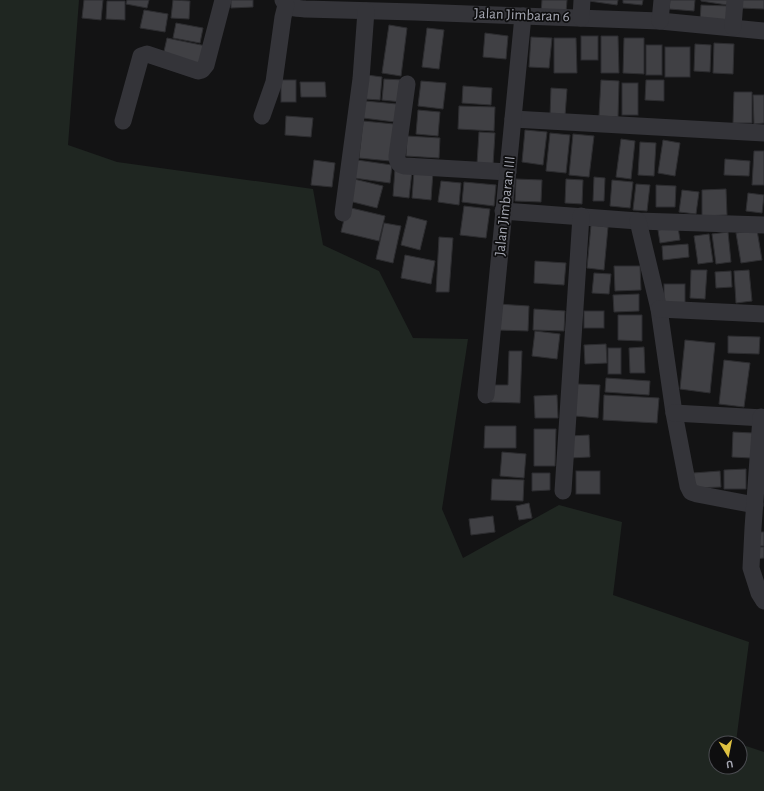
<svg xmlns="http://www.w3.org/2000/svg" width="764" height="791" viewBox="0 0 764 791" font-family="'Alegreya Sans',sans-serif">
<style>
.green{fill:#1f2621}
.building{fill:#404044;stroke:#2d2d30}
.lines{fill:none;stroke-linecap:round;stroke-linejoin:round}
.street{stroke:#343439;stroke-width:17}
.labels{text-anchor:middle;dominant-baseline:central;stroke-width:3.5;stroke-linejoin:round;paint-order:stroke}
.street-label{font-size:15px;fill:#a6a8b3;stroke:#0e0e0f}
</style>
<rect width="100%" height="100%" fill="#131314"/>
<polygon class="green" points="0,0 79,0 68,145 117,162 313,189 323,245 379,271 413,338 468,339 442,509 463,558 559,505 622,522 613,595 749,642 736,742 737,743 716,743 716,767 740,767 740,744 764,752 764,791 0,791"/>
<g class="building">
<polygon points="84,0 103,0 101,20 82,18"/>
<polygon points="127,0 149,0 147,8 126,4"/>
<polygon points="173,0 190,1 189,19 171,18"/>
<polygon points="231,0 253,0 253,7 231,8"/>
<polygon points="542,0 567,0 566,13 541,12"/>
<polygon points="589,0 618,0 617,5 589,1"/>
<polygon points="623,0 643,0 642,5 623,3"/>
<polygon points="670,0 695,0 694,11 669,9"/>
<polygon points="701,0 728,0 727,5 701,1"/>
<polygon points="739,0 764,0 764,9 739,8"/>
<polygon points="107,1 125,1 125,20 106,19"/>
<polygon points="701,5 728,6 727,24 700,22"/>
<polygon points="144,10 168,14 165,32 140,28"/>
<polygon points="176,23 203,28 200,43 173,38"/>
<polygon points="389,25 407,28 401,76 382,73"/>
<polygon points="427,28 444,30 439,69 422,67"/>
<polygon points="485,33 508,36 506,59 483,57"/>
<rect x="581" y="36" width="17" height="24"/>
<polygon points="601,36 618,36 619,73 601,73"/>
<polygon points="531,37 552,38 549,68 529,67"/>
<polygon points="167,38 206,46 202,64 163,56"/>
<polygon points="554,38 576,38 577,73 554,73"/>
<polygon points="624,38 644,38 644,74 623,73"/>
<polygon points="714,43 734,44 733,74 713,73"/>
<polygon points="695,44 711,45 710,72 694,71"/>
<rect x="646" y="45" width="16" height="30"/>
<rect x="665" y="47" width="25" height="30"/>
<polygon points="367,75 382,77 380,100 365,99"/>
<polygon points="384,79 404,80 402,102 382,100"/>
<rect x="281" y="80" width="15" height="22"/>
<polygon points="601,80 619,81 618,117 599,116"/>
<polygon points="646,80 664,80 664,101 645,100"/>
<polygon points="421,81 446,83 443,109 418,106"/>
<polygon points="300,82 325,82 326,97 301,97"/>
<rect x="622" y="83" width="16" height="32"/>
<polygon points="463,86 492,88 491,105 462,103"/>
<polygon points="551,88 567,89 565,116 550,116"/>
<polygon points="734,92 752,92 752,123 733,123"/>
<polygon points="753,95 764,95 764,123 754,124"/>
<polygon points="365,101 397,104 395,122 363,118"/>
<polygon points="459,106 495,107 494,131 458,129"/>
<polygon points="418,110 440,112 438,136 416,134"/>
<polygon points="286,116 313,118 311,137 285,135"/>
<polygon points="363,121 394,124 390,161 359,158"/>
<polygon points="525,130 547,132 543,165 522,162"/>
<polygon points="479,132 495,133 493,165 477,164"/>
<polygon points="550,133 570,135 566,173 546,171"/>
<polygon points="573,134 594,136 589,177 569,175"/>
<polygon points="407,136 440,138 439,158 406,156"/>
<polygon points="621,139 635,141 631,179 616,177"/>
<polygon points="663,140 680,143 675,176 658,173"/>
<polygon points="640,142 656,143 654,176 638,175"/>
<polygon points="754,151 764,151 764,185 752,185"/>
<polygon points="725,159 750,161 749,176 724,175"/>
<polygon points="314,160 335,163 332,187 311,185"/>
<polygon points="357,160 392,165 390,183 354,178"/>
<polygon points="395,169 412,171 409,198 393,196"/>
<polygon points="414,171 433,172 431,200 412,198"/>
<polygon points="594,177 605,178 604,201 593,201"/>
<polygon points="354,179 383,186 377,208 349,201"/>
<polygon points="516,179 542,180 541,202 515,201"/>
<polygon points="566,179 583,180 582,204 565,203"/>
<polygon points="612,180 633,182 630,208 610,206"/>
<polygon points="441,181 461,183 459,205 438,202"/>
<polygon points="464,182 496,185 494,206 462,202"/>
<polygon points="636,184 650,185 647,211 633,210"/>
<polygon points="656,185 676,186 675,207 656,207"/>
<polygon points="726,189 727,215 702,216 702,190"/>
<polygon points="682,190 699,192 696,214 679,212"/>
<polygon points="748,193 764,195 762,213 746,211"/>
<polygon points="464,206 490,209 486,238 460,235"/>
<polygon points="347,207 385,216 379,241 341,232"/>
<polygon points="408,216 427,221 420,250 401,245"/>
<polygon points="384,223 401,226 393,263 376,259"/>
<polygon points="591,225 608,227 604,270 587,268"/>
<polygon points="678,227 680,240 660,243 658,230"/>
<polygon points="757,230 762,260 741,263 736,233"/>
<polygon points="728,232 731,262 716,264 712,234"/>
<polygon points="709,234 713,262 698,264 694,236"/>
<polygon points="439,237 453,238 449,292 436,292"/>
<polygon points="688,244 689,257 663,260 662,246"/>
<polygon points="405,255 435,261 431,284 401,278"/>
<polygon points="535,261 566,263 564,285 534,283"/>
<polygon points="614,266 640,266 641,290 615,291"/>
<polygon points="691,270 707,270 705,299 690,298"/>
<polygon points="749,270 752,301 736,303 734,271"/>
<polygon points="731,271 732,287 716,288 715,272"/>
<polygon points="594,273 611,274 609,294 592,293"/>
<rect x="664" y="284" width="21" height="19"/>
<polygon points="639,294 639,311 614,312 613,295"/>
<polygon points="498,304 529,306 528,331 497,330"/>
<polygon points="534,309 565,311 564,331 533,330"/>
<rect x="584" y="311" width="20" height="17"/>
<polygon points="618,315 642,315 642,341 618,340"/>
<polygon points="535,331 560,334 557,359 532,356"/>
<polygon points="728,336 760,337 759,354 728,353"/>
<polygon points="685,340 715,343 710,393 680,389"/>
<polygon points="606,344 607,363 585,364 584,345"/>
<polygon points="644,347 645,373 630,373 629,348"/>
<rect x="608" y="348" width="13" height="26"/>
<polygon points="509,351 522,351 520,403 489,402 490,385 508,385"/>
<polygon points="724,360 750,363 744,407 719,404"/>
<polygon points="606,378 650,381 649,395 605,392"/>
<polygon points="577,384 600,385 598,418 575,416"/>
<polygon points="557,395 558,418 535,418 534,396"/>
<polygon points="604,395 659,398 657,423 603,420"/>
<polygon points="485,426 516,426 516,448 484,448"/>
<polygon points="534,429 556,429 555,466 534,466"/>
<polygon points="733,432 753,433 751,458 732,457"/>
<polygon points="589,435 590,457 569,458 569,436"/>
<polygon points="502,452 526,454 524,478 500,476"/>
<polygon points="746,469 746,489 724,489 724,470"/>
<rect x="576" y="471" width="24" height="23"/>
<polygon points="720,471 721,487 694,488 693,473"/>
<polygon points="532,473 550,473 550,490 532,491"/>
<polygon points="492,479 524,480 523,501 491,500"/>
<polygon points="529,503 532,518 519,520 516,506"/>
<polygon points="493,516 495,532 471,535 469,519"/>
<rect x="757" y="532" width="7" height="14"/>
<polygon points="755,547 764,547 764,558 755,559"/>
</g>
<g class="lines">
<g class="street">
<path d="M283 0C287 9 296 8 305 9L415 12 660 21 764 31"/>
<polyline points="581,18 582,0"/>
<polyline points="660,21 662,0"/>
<polyline points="733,27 735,0"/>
<path d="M407 84 397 156C397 163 399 165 405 166L508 172"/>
<polyline points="262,116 274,82 283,17 286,5"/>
<polyline points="513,119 764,133"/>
<polyline points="123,121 141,56 147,54 198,71 202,70 206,65 223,0"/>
<polyline points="503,211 638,221 764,225"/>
<polyline points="343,213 361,79 366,11"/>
<polyline points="638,221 659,309 674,413 688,486 691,492 697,494 755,505"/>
<polyline points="659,309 764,314"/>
<polyline points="486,395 523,16"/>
<polyline points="674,413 764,418"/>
<polyline points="761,417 753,528 751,568 759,593 764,601"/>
<polyline points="563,491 581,216"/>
</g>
</g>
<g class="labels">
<g class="street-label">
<text transform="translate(522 15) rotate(2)">Jalan Jimbaran 6</text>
<text transform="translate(505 206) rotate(-84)">Jalan Jimbaran III</text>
</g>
</g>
<g transform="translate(728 755) rotate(170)"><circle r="19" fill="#0e0e0f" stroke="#4b4c51"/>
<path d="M0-3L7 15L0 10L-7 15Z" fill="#dec141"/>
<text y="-6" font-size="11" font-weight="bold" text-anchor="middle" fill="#a6a8b3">U</text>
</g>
</svg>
